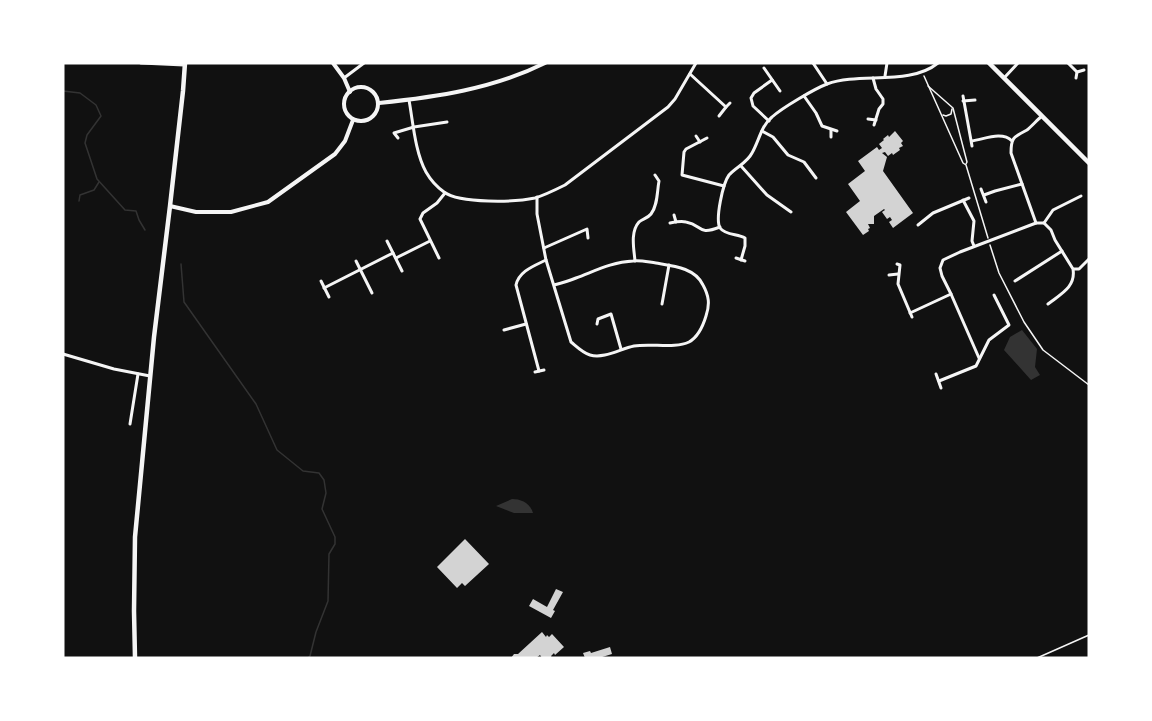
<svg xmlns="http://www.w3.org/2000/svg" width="1152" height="721" viewBox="0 0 1152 721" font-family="Commissioner,sans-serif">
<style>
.water{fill:#333}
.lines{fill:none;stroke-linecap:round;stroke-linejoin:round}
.stream{stroke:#333;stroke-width:1.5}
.building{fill:#d3d3d3}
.path{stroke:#f5f5f5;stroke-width:1.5}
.minor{stroke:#f5f5f5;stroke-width:3}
.tertiary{stroke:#f5f5f5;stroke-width:4}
.primary{stroke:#f5f5f5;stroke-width:4.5}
</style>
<rect width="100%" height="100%" fill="#111"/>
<g class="water">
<polygon points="1022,330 1037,349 1035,367 1040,375 1031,380 1004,350 1010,337"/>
<path d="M512 499C521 499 530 503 533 513H514L496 506Z"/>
</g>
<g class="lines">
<g class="stream">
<polyline points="63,91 80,93 96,105 101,116 87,135 85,143 97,179 125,210 136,211 139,220 145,230"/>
<polyline points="79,201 80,195 94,190 99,182"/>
<polyline points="181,264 184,302 256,404 277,450 303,471 319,473 324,480 326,493 322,509 335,537 335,544 329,554 328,601 316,632 310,656 308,658"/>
</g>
</g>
<g class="building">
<polygon points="895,131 903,141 901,143 903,146 899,148 900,150 893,155 892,153 888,156 885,152 882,153 887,157 883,171 913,213 893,228 889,222 892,220 890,217 887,219 882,212 885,210 884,209 874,216 874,224 868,224 870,228 868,229 869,231 863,235 846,212 860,201 848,184 865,171 858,161 877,147 879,150 882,148 879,144 884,140 883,139 888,135 889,137"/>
<polygon points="465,539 489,564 465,586 462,583 457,588 437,567"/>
<polygon points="556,589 563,592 553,610 555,611 551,618 529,606 533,599 547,607"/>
<polygon points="542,632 546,637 547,635 549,637 552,634 564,647 555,655 554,653 551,656 552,658 542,658 540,655 536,658 511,658 514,654 518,654"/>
<polygon points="610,647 612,654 599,658 585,658 583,653 590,651 591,653"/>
</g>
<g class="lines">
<g class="path">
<polyline points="924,76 963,163 966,165 988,238"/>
<polyline points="928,86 953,108 967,162 966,164"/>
<polyline points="943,115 946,116 951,114 952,109"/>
<polyline points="990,245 999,273 1024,322 1043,350 1089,385"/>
<polyline points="1037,658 1089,635"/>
</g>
<g class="minor">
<polyline points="141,63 184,65"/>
<polyline points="813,63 827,84"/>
<polyline points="1068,63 1077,72 1076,78"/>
<polyline points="764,68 780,91"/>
<polyline points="1077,72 1084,70"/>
<polyline points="690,74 726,107 719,116"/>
<polyline points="885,76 887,63"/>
<polyline points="344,78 364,63"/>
<polyline points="873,78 876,89 883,99 883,104 879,109 874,125"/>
<polyline points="1004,78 1018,63"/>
<polyline points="804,96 816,113 822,126 837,131"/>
<polyline points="963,96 972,146"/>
<path d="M409 100C413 122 415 152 426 172 430 179 437 187 444 192 460 204 516 202 535 198 545 195 555 190 565 185L668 107 675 99 696 63"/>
<polyline points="963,101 975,100"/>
<polyline points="726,107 730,103"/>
<path d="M1042 116C1037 120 1032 126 1027 130 1014 137 1011 137 1011 153L1036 223H1044L1051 230 1055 240 1073 269C1076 287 1061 294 1048 304"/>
<polyline points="868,119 876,120"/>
<polyline points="769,121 753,106 751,98 754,93 772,80"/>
<polyline points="762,131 773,137 788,155 804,162 816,178"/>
<polyline points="696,136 700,142"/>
<polyline points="831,137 831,130"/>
<polyline points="398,138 394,133 414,127 447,122"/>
<polyline points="707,138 686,149 684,152 682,175 724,186"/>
<path d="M972 141C985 139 1002 131 1012 141"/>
<polyline points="741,166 767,195 791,212"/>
<polyline points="981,189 986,202"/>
<polyline points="984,195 995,191 1022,184"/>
<path d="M537 197V214L546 260 571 342C577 347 583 353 590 355 604 359 620 349 634 346 651 343 675 349 689 342 698 337 703 326 706 316 710 304 709 296 703 285 695 268 674 266 656 263 648 262 640 260 633 261 612 262 595 271 576 278 569 281 562 283 554 285"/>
<polyline points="963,200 974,221 972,241 974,246"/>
<polyline points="674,215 676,222"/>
<path d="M670 223C675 222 681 221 686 222 703 225 697 236 720 227"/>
<polyline points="1044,223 1053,210 1081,196"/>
<polyline points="918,225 933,213 969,198"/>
<polyline points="387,241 402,271"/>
<polyline points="544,248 587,229 588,238"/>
<polyline points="396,258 430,241"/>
<polyline points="439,258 420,219 423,213 437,203 445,193"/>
<polyline points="736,258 745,261"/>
<path d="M741 260 745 246V238C738 234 725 235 720 228 715 219 723 183 729 175 736 167 747 163 752 153 759 141 761 126 772 117 782 108 814 89 827 84 860 72 910 86 938 63"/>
<polyline points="356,261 372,293"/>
<path d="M635 261C634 249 630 232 639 222 642 219 648 218 651 214 658 205 657 191 659 181L655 175"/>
<polyline points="897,264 900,265 898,284 912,317"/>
<polyline points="1074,269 1079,269 1089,259"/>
<polyline points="889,275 898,274"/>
<polyline points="321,281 329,297"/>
<polyline points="1015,281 1062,251"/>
<polyline points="324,288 393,253"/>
<polyline points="662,304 669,265"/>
<polyline points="910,313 951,294"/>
<polyline points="597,324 598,319 611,314 621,349"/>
<polyline points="504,330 526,324"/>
<polyline points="63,354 114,369 150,376"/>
<polyline points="979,358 951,294 942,276 940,268 943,260 960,252 1036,223"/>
<path d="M539 371 516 285C519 271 534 266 546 260"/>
<polyline points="535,372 544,370"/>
<polyline points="936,374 941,388"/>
<polyline points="939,381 976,366 989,340 1009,325 994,295"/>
<polyline points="130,424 138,374"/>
</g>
<g class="tertiary">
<polyline points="333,63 344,78 350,92"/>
<circle cx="361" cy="104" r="17"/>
<path d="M379 103C436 97 493 89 545 63"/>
<polyline points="170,206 196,212 231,212 268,202 335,154 345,141 353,120"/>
</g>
<g class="primary">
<polyline points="989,63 1089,163"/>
<polyline points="135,658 134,611 135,537 154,337 170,206 183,91 185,63"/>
</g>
</g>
<rect width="1152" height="721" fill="none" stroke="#ffffff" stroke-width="129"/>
</svg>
